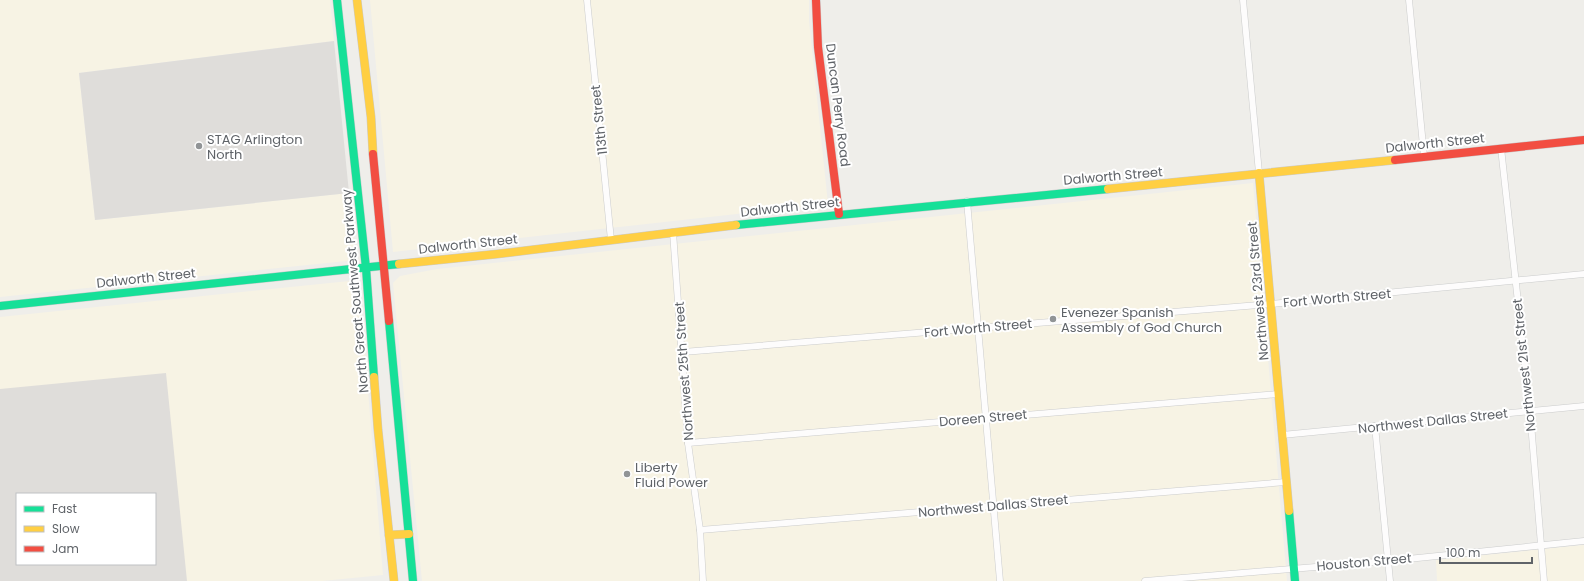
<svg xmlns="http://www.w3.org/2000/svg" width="1584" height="581" viewBox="0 0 1584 581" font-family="Poppins,sans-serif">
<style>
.commercial{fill:#f7f3e4;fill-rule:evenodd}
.industrial{fill:#dfddda;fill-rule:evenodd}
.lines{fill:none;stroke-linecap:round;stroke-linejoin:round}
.street-casing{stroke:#cbcccc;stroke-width:7}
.fast-casing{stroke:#cacacb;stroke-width:9}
.slow-casing{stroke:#cacacb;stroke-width:9}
.jam-casing{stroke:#cacacb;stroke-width:9}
.street{stroke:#fdfcfc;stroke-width:6}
.fast{stroke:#16e098;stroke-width:8}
.slow{stroke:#ffcf43;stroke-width:8}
.jam{stroke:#f24e42;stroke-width:8}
.poi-dot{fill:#919496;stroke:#fff;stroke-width:1.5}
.labels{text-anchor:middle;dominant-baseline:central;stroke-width:4;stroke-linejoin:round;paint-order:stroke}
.street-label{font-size:13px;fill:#5f6368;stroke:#fff}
.poi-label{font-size:13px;fill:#5f6368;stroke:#fff;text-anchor:start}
</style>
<rect width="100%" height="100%" fill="#efeeea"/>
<g class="commercial">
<polygon points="0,0 330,0 334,41 79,73 95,220 349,193 356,260 0,297"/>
<polygon points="370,0 809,0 809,21 828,204 393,252"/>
<polygon points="1253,183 1287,581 422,581 393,283 400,276 437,269"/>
<path d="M359 280 383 575 322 581H0V317ZM17 494H155V564H17Z"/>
<polygon points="1584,545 1584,581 1437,581 1436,560"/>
</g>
<g class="industrial">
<polygon points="334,41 349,193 95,220 79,73"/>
<path d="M166 373 187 581H0V389ZM17 494H155V564H17Z"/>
</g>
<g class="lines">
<defs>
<g id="street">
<polyline points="587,0 611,240"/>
<polyline points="1243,0 1259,173"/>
<polyline points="1409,0 1424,156"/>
<polyline points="1501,148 1530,411 1544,581"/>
<polyline points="967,201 1000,581"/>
<polyline points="673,232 688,443 700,530 703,581"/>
<polyline points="683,352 1271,304 1584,274"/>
<polyline points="1375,426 1390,581"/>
<polyline points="1282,435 1584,406"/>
<polyline points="688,443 1278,394"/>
<polyline points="700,530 1286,482"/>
<polyline points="1145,581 1388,561 1584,541"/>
</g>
<g id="fast">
<polyline points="337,0 366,268 374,377"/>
<polyline points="736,225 1108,189"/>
<polyline points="0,306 399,264"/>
<polyline points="389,321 413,581"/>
<polyline points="1289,511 1295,581"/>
</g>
<g id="slow">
<polyline points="357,0 371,117 373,154"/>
<polyline points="1259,173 1289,511"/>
<polyline points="1108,189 1395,160"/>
<polyline points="399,264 497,254 736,225"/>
<polyline points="374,377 378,430 394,581"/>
<polyline points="389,535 409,534"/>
</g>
<g id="jam">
<polyline points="816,0 818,47 839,214"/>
<polyline points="373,154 389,321"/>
<polyline points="1395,160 1584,140"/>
</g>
</defs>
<use href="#street" class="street-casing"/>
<use href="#fast" class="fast-casing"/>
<use href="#slow" class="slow-casing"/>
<use href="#jam" class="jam-casing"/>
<use href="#street" class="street"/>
<use href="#fast" class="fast"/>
<use href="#slow" class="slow"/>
<use href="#jam" class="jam"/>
</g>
<g class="poi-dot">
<circle cx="199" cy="146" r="4"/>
<circle cx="1053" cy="319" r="4"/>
<circle cx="627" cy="474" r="4"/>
</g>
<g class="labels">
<g class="street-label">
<text transform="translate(838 105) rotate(83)">Duncan Perry Road</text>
<text transform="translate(599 120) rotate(-96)">113th Street</text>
<text transform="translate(1435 143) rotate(-6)">Dalworth Street</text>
<text transform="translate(1113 176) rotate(-5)">Dalworth Street</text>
<text transform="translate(790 207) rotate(-6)">Dalworth Street</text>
<text transform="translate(468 244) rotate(-6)">Dalworth Street</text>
<text transform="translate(146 278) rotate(-6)">Dalworth Street</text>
<text transform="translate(355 291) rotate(-95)">North Great Southwest Parkway</text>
<text transform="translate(1258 291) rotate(-95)">Northwest 23rd Street</text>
<text transform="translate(1337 298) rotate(-5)">Fort Worth Street</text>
<text transform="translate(978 328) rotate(-5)">Fort Worth Street</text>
<text transform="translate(1524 365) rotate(-96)">Northwest 21st Street</text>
<text transform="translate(684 371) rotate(-94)">Northwest 25th Street</text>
<text transform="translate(983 418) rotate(-5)">Doreen Street</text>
<text transform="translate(1433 421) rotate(-6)">Northwest Dallas Street</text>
<text transform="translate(993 506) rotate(-5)">Northwest Dallas Street</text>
<text transform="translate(1364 562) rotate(-5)">Houston Street</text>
</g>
<g class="poi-label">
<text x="207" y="139">STAG Arlington<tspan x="207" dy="15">North</tspan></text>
<text x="1061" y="312">Evenezer Spanish<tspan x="1061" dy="15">Assembly of God Church</tspan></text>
<text x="635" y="467">Liberty<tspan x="635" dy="15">Fluid Power</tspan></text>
</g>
</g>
<rect x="16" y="493" width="140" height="72" fill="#ffffff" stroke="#bfc1c3"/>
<rect x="24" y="506" width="20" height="6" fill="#16e098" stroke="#bfc1c3"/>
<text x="52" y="513" font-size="12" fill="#5f6368">Fast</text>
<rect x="24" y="526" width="20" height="6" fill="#ffcf43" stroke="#bfc1c3"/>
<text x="52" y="533" font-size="12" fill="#5f6368">Slow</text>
<rect x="24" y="546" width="20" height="6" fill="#f24e42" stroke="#bfc1c3"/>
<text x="52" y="553" font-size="12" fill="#5f6368">Jam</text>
<path d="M1440 557v6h92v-6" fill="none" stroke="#5f6368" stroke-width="2"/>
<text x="1446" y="557" font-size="12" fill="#5f6368" stroke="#ffffff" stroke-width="3" paint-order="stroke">100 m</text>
</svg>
